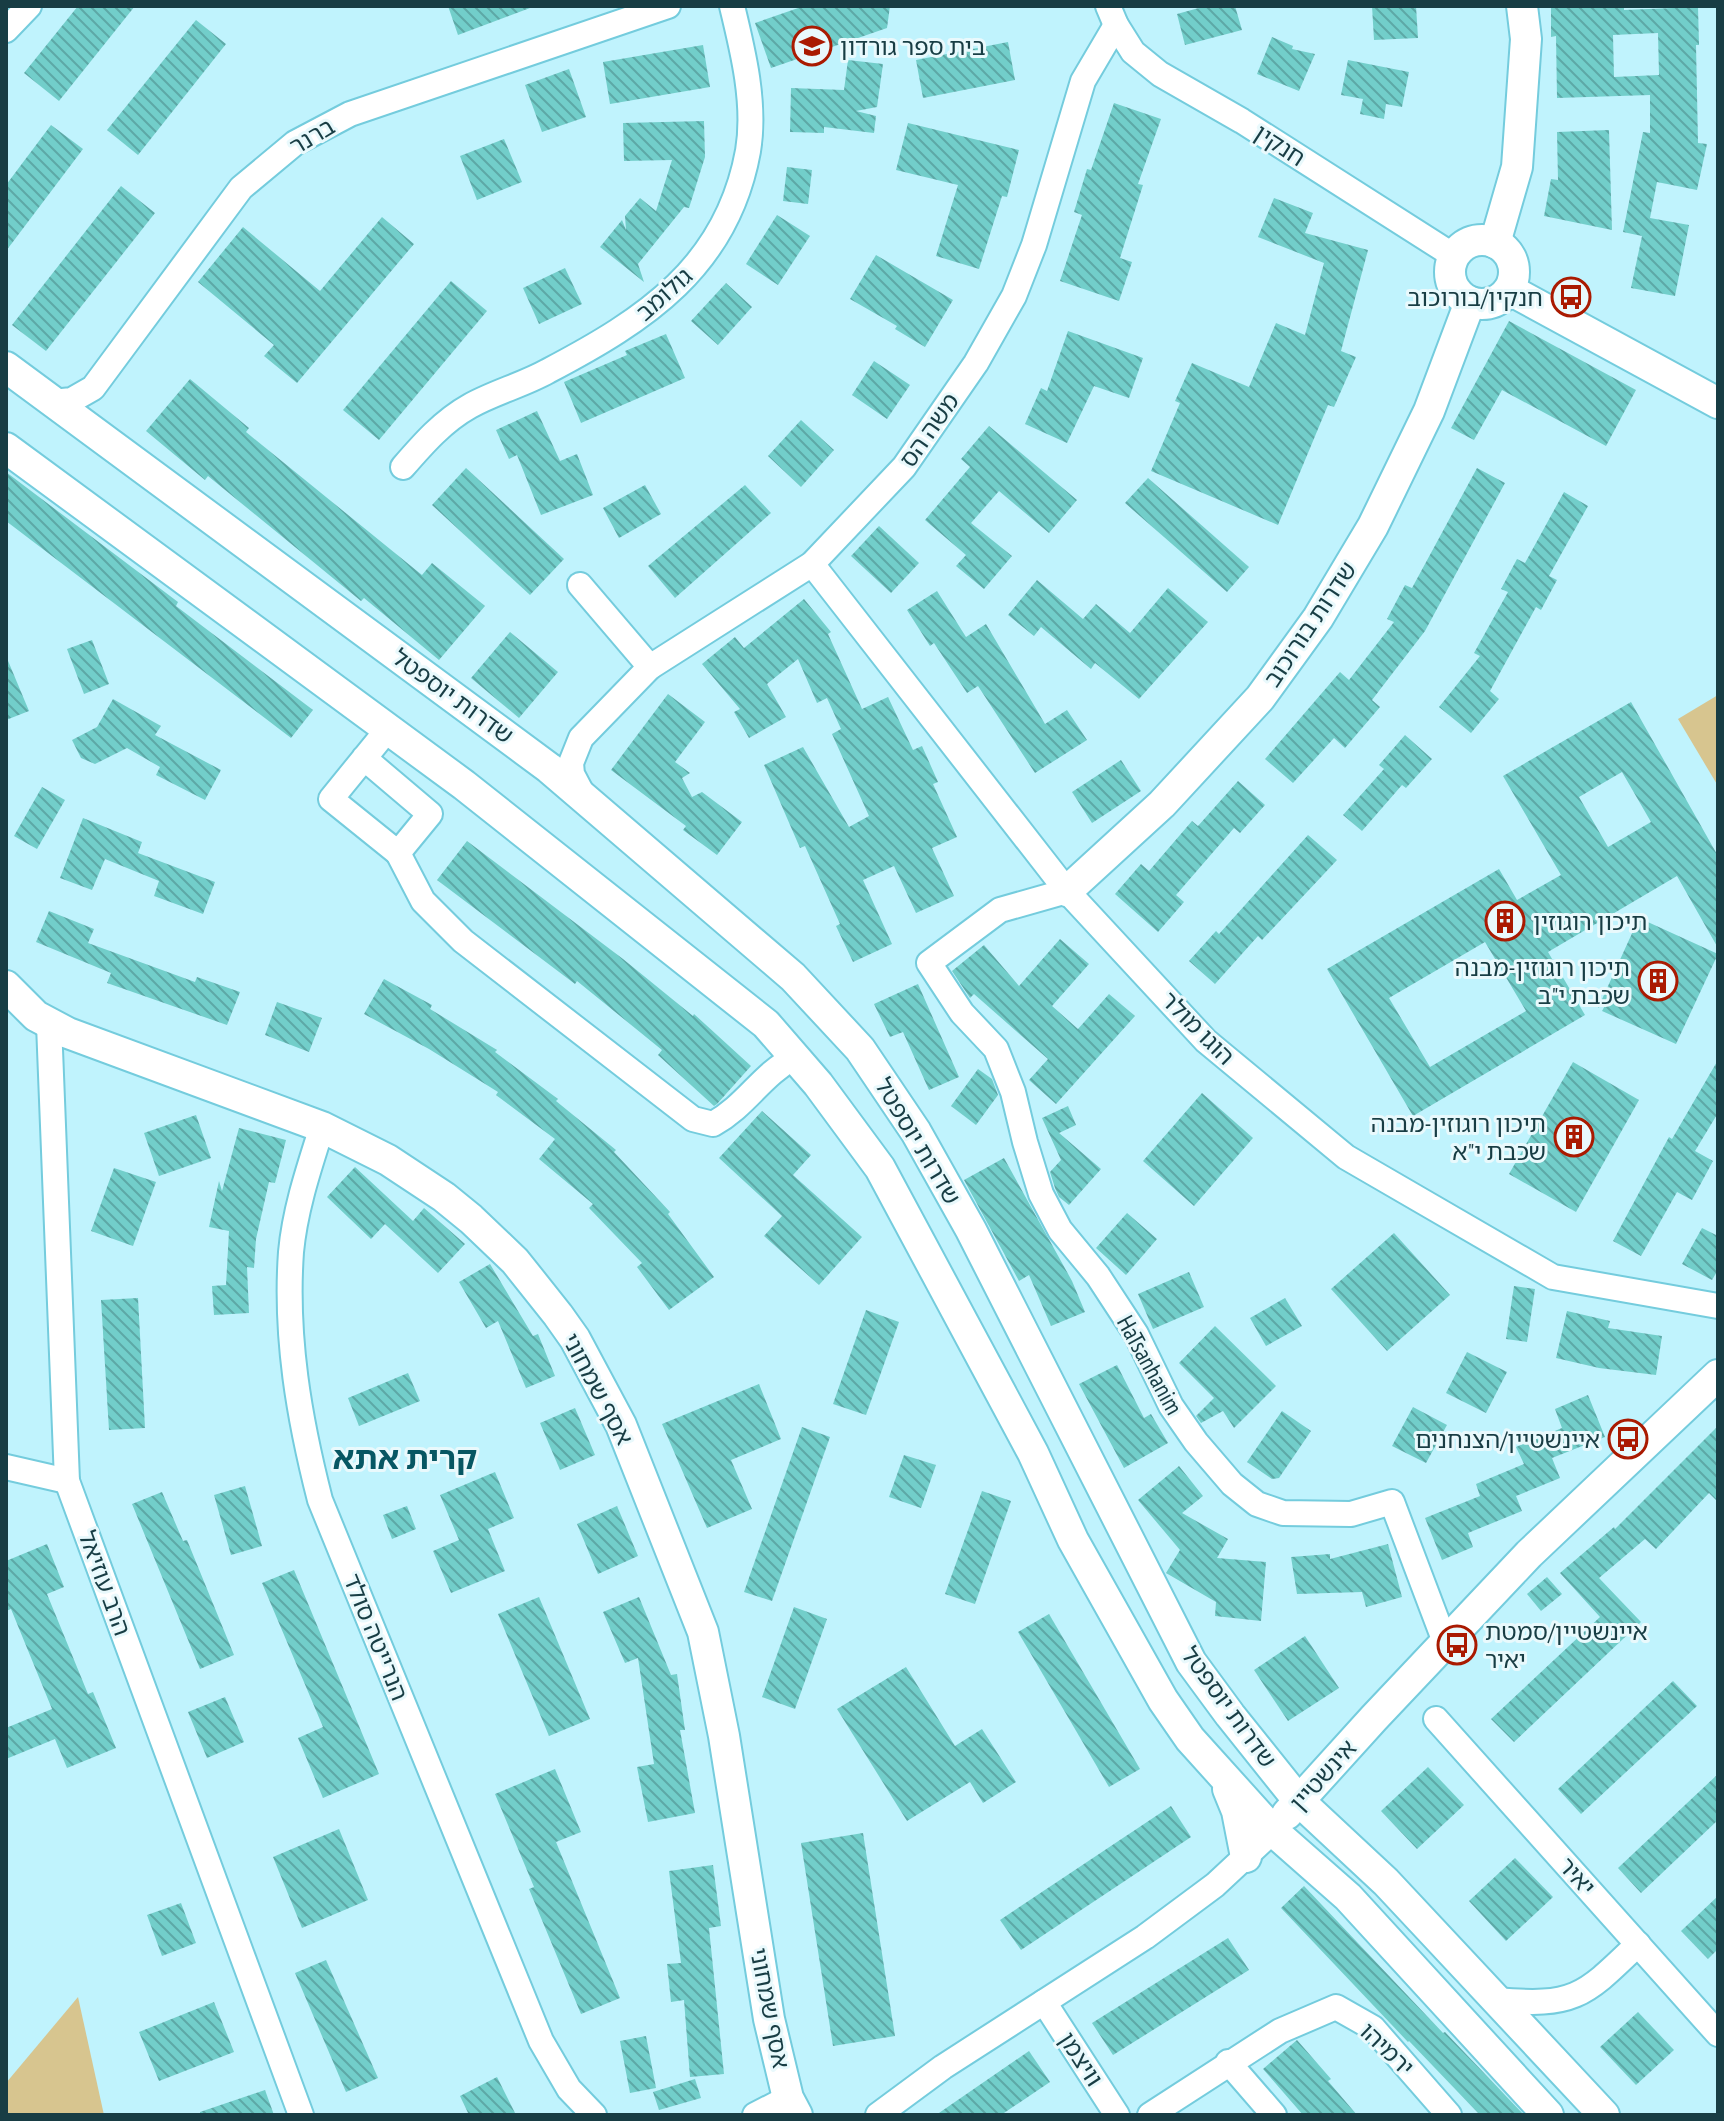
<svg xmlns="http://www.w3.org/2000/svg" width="1724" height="2121" viewBox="0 0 1724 2121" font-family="'PT Sans Narrow','Noto Sans Hebrew',sans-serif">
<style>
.green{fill:#d7c58f}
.building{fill:url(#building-back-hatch);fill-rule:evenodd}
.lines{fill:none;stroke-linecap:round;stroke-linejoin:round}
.minor-casing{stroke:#74ccdd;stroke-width:28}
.tertiary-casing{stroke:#74ccdd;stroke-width:34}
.minor{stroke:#fff;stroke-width:24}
.tertiary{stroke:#fff;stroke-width:30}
.labels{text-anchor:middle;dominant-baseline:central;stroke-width:6;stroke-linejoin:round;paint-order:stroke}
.poi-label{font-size:24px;fill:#183d44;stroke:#e9f9fc;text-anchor:end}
.street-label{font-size:24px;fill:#183d44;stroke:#e9f9fc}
.district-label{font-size:32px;font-weight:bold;fill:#075763;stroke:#e9f9fc}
</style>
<defs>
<pattern id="building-back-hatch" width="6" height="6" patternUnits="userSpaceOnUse" patternTransform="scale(2)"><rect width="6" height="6" fill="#72ceca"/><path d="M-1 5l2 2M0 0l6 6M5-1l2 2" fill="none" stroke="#5da8a6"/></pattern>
</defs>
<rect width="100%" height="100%" fill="#c0f3fd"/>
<g class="green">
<polygon points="1718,695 1718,786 1678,719"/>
<polygon points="78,1997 104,2115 6,2115 6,2083"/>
</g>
<g class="building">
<polygon points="78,6 135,6 59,101 24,73"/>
<polygon points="448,6 529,6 530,8 458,35"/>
<polygon points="804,6 890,6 887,28 771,68 755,23"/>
<polygon points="1206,6 1235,6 1242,30 1185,45 1177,14"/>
<polygon points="1372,6 1416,6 1418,38 1374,40"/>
<path d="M1551 6H1624V10L1698 7 1699 45H1696L1698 143 1707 144 1697 190 1657 182 1650 218 1689 225 1675 296 1631 288 1642 236 1623 232 1643 132 1650 133V95L1557 98 1556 36 1551 37ZM1658 33 1659 75 1614 77 1613 35Z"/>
<polygon points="196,20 226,44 138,155 107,130"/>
<polygon points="1272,37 1293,46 1292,49 1315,54 1299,91 1257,74"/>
<polygon points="1008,42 1015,80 923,98 916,60"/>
<polygon points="703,45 710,87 610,104 603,62"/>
<polygon points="848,60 883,64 877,107 856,111 876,116 874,133 824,127 824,133 790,132 791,88 844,90"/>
<polygon points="1348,60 1409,72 1402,107 1386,104 1384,119 1360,114 1363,99 1341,95"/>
<polygon points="569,69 586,117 542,132 525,85"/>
<polygon points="1114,103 1161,119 1138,184 1143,185 1120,258 1132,262 1119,301 1060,281 1082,215 1074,212 1087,169 1091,170"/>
<polygon points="704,121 705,157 689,208 684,207 638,264 644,282 600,247 622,220 626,230 625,216 640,198 656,211 672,160 624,161 623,123"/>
<polygon points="908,123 1019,150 1007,197 1002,196 979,269 936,256 958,185 896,170"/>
<polygon points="51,125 83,149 6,251 6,185"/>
<polygon points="1609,130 1612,230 1544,216 1551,179 1558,180 1557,132"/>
<polygon points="504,139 522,182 477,200 460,156"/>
<polygon points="787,167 812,170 808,204 783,201"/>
<polygon points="121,186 155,213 46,351 12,325"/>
<polygon points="1274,198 1313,213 1305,233 1368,250 1341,351 1356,357 1334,407 1328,405 1278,525 1151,471 1180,403 1175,401 1192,363 1249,387 1276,323 1305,335 1324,263 1258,237"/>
<polygon points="777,215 810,236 778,285 746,264"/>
<polygon points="382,217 414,244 297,383 264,356 274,345 198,282 243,227 320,291"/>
<polygon points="876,255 953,300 925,347 895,329 897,326 850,299"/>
<polygon points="565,268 582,304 539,324 523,288"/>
<polygon points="451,281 487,311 379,440 343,410"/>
<polygon points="726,283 752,307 718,345 691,321"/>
<polygon points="1509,321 1636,390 1606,446 1502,390 1474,440 1451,428"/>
<polygon points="1068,331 1143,358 1129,398 1094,386 1067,443 1025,424 1041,388 1047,391"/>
<polygon points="666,334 685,378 581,423 564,382 627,355 625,351"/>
<polygon points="874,361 910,385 887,419 852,395"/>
<polygon points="190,379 249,428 246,432 422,575 432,563 485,606 439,660 364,598 361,601 208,476 205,480 146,431"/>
<polygon points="537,411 560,461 577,454 593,495 541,515 517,455 509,459 496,430"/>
<polygon points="801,420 834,450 801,487 768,456"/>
<polygon points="989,426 1077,500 1049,533 999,491 971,523 1012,556 984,589 956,566 966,555 925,520 970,467 961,459"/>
<polygon points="466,468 564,559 530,595 432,505"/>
<polygon points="1477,468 1505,483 1425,631 1372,700 1380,707 1345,748 1334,738 1293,783 1265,759 1340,672 1349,680 1394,622 1387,619 1405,585 1412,588"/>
<polygon points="6,472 178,602 176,606 313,710 291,738 6,521"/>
<polygon points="1148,478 1249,567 1227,592 1125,503"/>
<polygon points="645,485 661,514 619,538 603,508"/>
<polygon points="745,485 771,513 675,598 648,566"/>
<polygon points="1564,492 1588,506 1549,576 1557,580 1541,610 1536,607 1490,691 1499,699 1471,733 1439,707 1480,656 1474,653 1508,592 1501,589 1517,559 1525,563"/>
<polygon points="879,526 919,563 891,593 851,556"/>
<polygon points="1037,580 1083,619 1096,604 1130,633 1168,588 1208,622 1139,699 1095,663 1091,669 1041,627 1034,636 1008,615"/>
<polygon points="937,591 966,637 986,624 1045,724 1067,710 1087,740 1035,773 978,686 967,693 934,643 930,646 907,610"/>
<polygon points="804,599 831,632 828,634 862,709 888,697 913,750 922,746 938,782 933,784 957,837 932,848 954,896 916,913 894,866 863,880 892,944 853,962 836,926 840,924 805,846 800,848 764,765 803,747 849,827 869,816 832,734 841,729 827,698 817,703 798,659 767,684 786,717 749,738 734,712 740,709 702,664 735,637 744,648"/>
<polygon points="510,632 558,672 519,718 471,678"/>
<polygon points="92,640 109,684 84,694 67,649"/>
<polygon points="6,656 29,711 6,720"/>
<polygon points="668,694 705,722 675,762 690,773 682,778 692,797 702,792 742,822 717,855 683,830 686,826 611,770"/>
<polygon points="113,699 161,726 155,735 221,770 205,800 156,775 160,767 127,748 95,764 81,758 72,740 97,727"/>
<path d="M1631 702 1718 856V948L1677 876 1548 952 1585 1015 1413 1116 1327 969 1499 869 1517 900 1561 875 1503 776ZM1622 772 1651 822 1608 847 1579 797ZM1485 942 1526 1011 1430 1067 1389 998Z"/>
<polygon points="1405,735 1432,759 1406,788 1402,785 1362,831 1343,815 1384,769 1379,765"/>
<polygon points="1121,760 1141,791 1092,823 1072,792"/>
<polygon points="1238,781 1265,805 1240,833 1234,828 1176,895 1184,902 1158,932 1115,894 1141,864 1149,871 1192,821 1198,826"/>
<polygon points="42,787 65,800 37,849 14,836"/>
<polygon points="83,818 142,842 138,853 215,882 203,914 154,896 159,881 105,859 92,890 60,878"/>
<polygon points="1308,835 1337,860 1262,940 1258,936 1215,984 1189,961 1216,931 1219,934"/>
<polygon points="467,841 623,959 693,1016 694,1014 751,1066 717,1104 714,1106 658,1055 662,1050 577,981 575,984 437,880"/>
<polygon points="49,911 94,929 88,943 195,982 197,977 240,992 227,1025 107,983 111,973 36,942"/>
<polygon points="1639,918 1718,954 1676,1044 1602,1011 1607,1002 1598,1008"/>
<polygon points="1060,939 1089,964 1052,1006 1078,1029 1109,994 1135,1016 1056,1104 1029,1080 1048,1059 974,994 970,998 952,971 984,945 1019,986"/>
<polygon points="384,979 432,1005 430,1009 497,1050 495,1052 558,1099 556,1101 616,1150 614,1152 670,1212 668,1214 714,1277 669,1310 637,1267 642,1263 589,1208 593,1204 539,1159 555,1139 496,1095 498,1092 429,1049 364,1014"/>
<polygon points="918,984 959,1077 929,1090 903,1032 890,1037 874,1004"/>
<polygon points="277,1002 322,1018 309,1052 265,1035"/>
<polygon points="1718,1060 1718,1113 1695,1151 1713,1161 1692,1200 1677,1192 1641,1256 1613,1241 1669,1137 1672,1139"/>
<polygon points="1573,1062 1639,1100 1576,1212 1509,1174"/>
<polygon points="978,1069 992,1079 998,1095 976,1125 951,1106"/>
<polygon points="1202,1093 1253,1138 1194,1206 1143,1161"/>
<polygon points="1068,1106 1076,1125 1059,1133 1101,1169 1069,1205 1059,1197 1055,1188 1050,1172 1061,1160 1042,1118"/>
<polygon points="762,1111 811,1155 793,1175 862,1237 819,1285 764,1236 782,1216 719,1158"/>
<polygon points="196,1115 211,1158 159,1176 144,1133"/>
<polygon points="239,1128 286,1140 275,1183 269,1182 256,1239 254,1268 247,1267 249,1313 214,1315 212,1286 226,1285 229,1231 209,1227 219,1181 222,1191"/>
<polygon points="1004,1158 1072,1281 1085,1312 1051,1326 1029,1275 1019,1281 964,1180"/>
<polygon points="355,1167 413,1221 424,1208 465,1244 438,1273 385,1224 371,1239 327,1197"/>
<polygon points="114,1168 156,1182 133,1246 91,1231"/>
<polygon points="1127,1213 1157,1239 1126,1275 1096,1248"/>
<polygon points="1702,1228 1718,1236 1718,1270 1712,1280 1682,1264"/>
<polygon points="1394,1233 1450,1295 1387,1351 1331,1289"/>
<polygon points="490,1264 533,1336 538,1334 555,1376 526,1388 498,1321 486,1328 459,1282"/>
<polygon points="1189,1272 1204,1307 1153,1329 1138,1294"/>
<polygon points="1514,1286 1535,1289 1527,1342 1506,1339"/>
<polygon points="138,1298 145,1428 109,1430 101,1300"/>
<polygon points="1285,1298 1302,1326 1266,1346 1250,1318"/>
<polygon points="866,1310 899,1322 866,1415 833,1404"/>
<polygon points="1567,1311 1610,1321 1608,1328 1662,1336 1656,1375 1599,1368 1556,1358"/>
<polygon points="1215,1326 1276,1386 1234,1428 1223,1411 1201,1423 1196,1416 1214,1398 1179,1363"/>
<polygon points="1467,1352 1507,1372 1486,1413 1446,1393"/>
<polygon points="1117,1365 1144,1418 1151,1414 1168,1443 1124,1468 1079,1384"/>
<polygon points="408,1373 420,1401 359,1426 348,1398"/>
<polygon points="759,1384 781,1439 731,1460 752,1509 707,1528 662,1424"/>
<polygon points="1588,1395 1605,1437 1552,1458 1560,1478 1516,1496 1522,1511 1468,1533 1473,1547 1442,1560 1425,1518 1480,1496 1476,1484 1524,1464 1516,1447 1562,1428 1555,1409"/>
<polygon points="1413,1407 1447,1425 1426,1463 1392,1446"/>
<polygon points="575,1408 595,1455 560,1470 540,1423"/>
<polygon points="1282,1411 1311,1431 1279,1478 1272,1479 1247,1462"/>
<polygon points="1718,1426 1718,1502 1709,1493 1656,1549 1645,1539 1599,1578 1641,1622 1514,1742 1491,1719 1600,1617 1560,1573 1614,1527 1615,1529"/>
<polygon points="802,1427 830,1437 772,1601 744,1592"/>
<polygon points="904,1455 936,1465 921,1508 889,1497"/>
<polygon points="1179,1466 1203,1496 1182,1513 1228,1539 1217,1558 1266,1562 1261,1621 1215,1616 1216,1602 1166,1573 1180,1550 1138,1500"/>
<polygon points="495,1472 514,1518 488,1529 505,1571 451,1593 433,1551 459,1540 440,1495"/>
<polygon points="245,1486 262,1546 231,1555 214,1495"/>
<polygon points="982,1491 1011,1501 975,1604 945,1594"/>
<polygon points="162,1492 183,1541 187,1540 234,1655 200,1669 132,1504"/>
<polygon points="407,1506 416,1529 392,1539 383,1515"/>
<polygon points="617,1506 638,1556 598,1574 577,1524"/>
<polygon points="47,1544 64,1587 47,1594 88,1694 93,1692 116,1748 67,1768 55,1739 6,1759 6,1728 52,1709 11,1609 6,1611 6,1561"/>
<polygon points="1388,1544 1402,1597 1366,1607 1362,1592 1297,1594 1291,1557 1330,1554 1330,1559"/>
<polygon points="294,1570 379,1774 323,1798 298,1738 323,1727 262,1583"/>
<polygon points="1547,1577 1562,1594 1541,1611 1527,1594"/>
<polygon points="539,1597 590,1719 549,1736 498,1614"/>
<polygon points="639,1597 671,1675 677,1674 685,1730 680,1730 695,1813 648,1822 637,1767 654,1764 638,1658 625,1663 603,1612"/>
<polygon points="794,1607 827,1619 795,1709 762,1697"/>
<polygon points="1049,1614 1140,1769 1109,1787 1018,1632"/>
<polygon points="1305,1636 1339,1688 1288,1721 1254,1670"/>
<polygon points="906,1667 955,1746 982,1729 1016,1782 983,1803 970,1782 907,1821 837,1709"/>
<polygon points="1673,1681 1697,1706 1581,1814 1558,1789"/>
<polygon points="225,1697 244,1742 207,1758 188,1712"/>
<polygon points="1428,1767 1464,1805 1417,1849 1381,1811"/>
<polygon points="555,1769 581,1832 556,1842 620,1998 581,2014 529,1889 534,1887 495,1794"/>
<polygon points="1718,1774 1718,1820 1641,1893 1618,1868"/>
<polygon points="1171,1806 1191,1837 1021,1950 1000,1920"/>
<polygon points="339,1829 368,1900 302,1928 273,1857"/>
<polygon points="863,1833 895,2036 833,2046 801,1843"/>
<polygon points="1515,1858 1553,1897 1506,1941 1469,1901"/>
<polygon points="713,1865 721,1926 709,1928 724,2074 690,2077 684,2000 671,2002 667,1964 681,1963 669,1871"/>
<polygon points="1304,1886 1443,2033 1445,2032 1524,2115 1480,2115 1409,2041 1408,2042 1281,1908"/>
<polygon points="1718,1896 1718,1949 1708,1959 1681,1931"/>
<polygon points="181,1903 196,1943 162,1956 147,1915"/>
<polygon points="1228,1938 1249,1970 1113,2055 1092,2023"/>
<polygon points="326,1960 378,2078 346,2092 295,1973"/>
<polygon points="214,2002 234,2052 159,2081 139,2032"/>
<polygon points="1638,2012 1674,2050 1636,2085 1600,2047"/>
<polygon points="646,2036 656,2088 630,2093 620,2041"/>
<polygon points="1297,2040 1331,2079 1328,2081 1357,2115 1303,2115 1263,2069"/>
<polygon points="1029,2051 1050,2082 1001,2115 936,2115"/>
<polygon points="497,2077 516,2115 469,2115 460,2096"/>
<polygon points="695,2079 701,2098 659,2110 653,2092"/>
<polygon points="265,2090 274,2115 200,2115 200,2112"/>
</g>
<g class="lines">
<defs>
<g id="minor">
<polyline points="1108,6 1116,25 1133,52 1160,74 1242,121 1454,256"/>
<polyline points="6,30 29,6"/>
<polyline points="53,402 72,400 93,388 241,188 295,143 350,114 668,6"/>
<path d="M403 467C423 444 443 421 470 406 495 392 523 385 548 371 645 320 727 267 748 151 756 104 743 51 732 6"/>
<polyline points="812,564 1067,891 1206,1041 1346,1157 1553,1277 1718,1306"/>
<polyline points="580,585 650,667"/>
<polyline points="364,758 430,814 398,853 331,799 388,729"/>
<polyline points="583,795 572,774 571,763 581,738 650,667 812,564 904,467 976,363 1014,296 1034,245 1083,81 1116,25"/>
<path d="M398 853 423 901 463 941 693 1119 713 1124C747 1105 761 1075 795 1057"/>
<polyline points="1067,891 1000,910 929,963 962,1013 996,1049 1013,1092 1025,1142 1041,1194 1060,1230 1098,1276 1136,1334 1171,1406 1196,1442 1232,1484 1257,1504 1283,1513 1351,1514 1392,1502 1445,1642"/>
<polyline points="49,1024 67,1481 301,2115"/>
<path d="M322 1127C309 1168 295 1209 291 1252 285 1337 299 1418 320 1500L541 2041 569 2089 594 2115"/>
<polyline points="6,1467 67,1481"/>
<polyline points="1436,1719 1718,2034"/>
<path d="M1497 2000C1575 2007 1584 1996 1638 1944"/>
<polyline points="1044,2002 1117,2115"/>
<polyline points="1228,2062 1274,2115"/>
<polyline points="755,2115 788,2098"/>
<polyline points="878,2115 943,2067 1145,1937 1215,1885 1273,1831"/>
<polyline points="1150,2115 1280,2031 1336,2007 1373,2028 1449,2115"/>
</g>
<g id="tertiary">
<circle cx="1482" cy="272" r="32"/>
<polyline points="1495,243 1517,167 1526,39 1522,6"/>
<polyline points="1510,290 1718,403"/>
<polyline points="6,367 549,768 793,977 860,1049 916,1132 971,1230 1191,1662 1230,1715 1298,1800 1386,1882 1604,2115"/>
<polyline points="6,448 464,785 766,1024 818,1084 880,1168 1033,1453 1073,1540 1163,1700 1190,1739 1273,1831 1348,1897 1548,2115"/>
<polyline points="1067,891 1162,804 1260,698 1318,618 1373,526 1429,411 1470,302"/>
<polyline points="6,986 36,1016 68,1033 322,1127 388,1160 444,1197 471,1219 515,1261 558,1315 575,1339 621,1425 703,1632 724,1736 769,2019 788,2098 797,2115"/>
<polyline points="1228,1789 1237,1811 1246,1857"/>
<polyline points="1287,1814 1374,1718 1529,1554 1718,1375"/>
</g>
</defs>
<use href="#minor" class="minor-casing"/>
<use href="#tertiary" class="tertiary-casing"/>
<use href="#minor" class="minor"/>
<use href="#tertiary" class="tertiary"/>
</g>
<defs>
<symbol id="school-ring" viewBox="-11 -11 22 22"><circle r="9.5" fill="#e9f9fc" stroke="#aa1a01" stroke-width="1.5"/><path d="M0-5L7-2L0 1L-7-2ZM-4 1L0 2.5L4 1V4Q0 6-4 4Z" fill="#aa1a01"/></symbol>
<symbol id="bus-ring" viewBox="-11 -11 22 22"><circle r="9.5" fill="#e9f9fc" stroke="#aa1a01" stroke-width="1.5"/><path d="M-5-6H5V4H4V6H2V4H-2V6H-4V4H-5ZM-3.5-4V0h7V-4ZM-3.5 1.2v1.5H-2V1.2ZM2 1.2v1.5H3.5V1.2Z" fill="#aa1a01"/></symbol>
<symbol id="building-ring" viewBox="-11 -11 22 22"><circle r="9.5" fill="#e9f9fc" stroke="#aa1a01" stroke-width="1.5"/><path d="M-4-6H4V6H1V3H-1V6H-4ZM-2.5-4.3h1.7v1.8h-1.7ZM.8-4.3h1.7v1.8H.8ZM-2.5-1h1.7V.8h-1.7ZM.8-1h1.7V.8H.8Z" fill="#aa1a01"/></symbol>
</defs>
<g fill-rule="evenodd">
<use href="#school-ring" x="790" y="24" width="44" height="44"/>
<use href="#bus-ring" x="1549" y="275" width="44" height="44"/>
<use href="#building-ring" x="1483" y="899" width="44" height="44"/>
<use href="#building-ring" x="1636" y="959" width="44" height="44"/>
<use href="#building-ring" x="1552" y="1115" width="44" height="44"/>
<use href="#bus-ring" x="1606" y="1417" width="44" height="44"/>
<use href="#bus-ring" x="1435" y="1623" width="44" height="44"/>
</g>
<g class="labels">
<g class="poi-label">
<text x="840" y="46" text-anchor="start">בית ספר גורדון</text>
<text x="1543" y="297">חנקין/בורוכוב</text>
<text x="1533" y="921" text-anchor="start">תיכון רוגוזין</text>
<text x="1630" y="967">תיכון רוגוזין-מבנה<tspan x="1630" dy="28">שכבת י"ב</tspan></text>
<text x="1546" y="1123">תיכון רוגוזין-מבנה<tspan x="1546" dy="28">שכבת י"א</tspan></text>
<text x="1600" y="1439">איינשטיין/הצנחנים</text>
<text x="1485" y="1631" text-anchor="start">איינשטיין/סמטת<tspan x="1485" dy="28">יאיר</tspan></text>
</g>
<g class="street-label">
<text transform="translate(312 136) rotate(-31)">ברנר</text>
<text transform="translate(1280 145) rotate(33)">חנקין</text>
<text transform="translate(664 294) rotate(-42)">גולומב</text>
<text transform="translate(929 430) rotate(-55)">משה הס</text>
<text transform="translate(1310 624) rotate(-56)">שדרות בורוכוב</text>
<text transform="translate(453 696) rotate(36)">שדרות יוספטל</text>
<text transform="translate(1198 1028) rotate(45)">הוגו מולר</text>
<text transform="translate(918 1141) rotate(59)">שדרות יוספטל</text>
<text transform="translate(1150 1365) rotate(61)">HaTsanhanim</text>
<text transform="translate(598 1389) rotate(62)">אסף שמחוני</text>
<text transform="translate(105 1583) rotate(70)">הרב עוזיאל</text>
<text transform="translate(376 1637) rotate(68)">הנרייטה סולד</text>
<text transform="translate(1229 1707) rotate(54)">שדרות יוספטל</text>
<text transform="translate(1323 1775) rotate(-48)">אינשטיין</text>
<text transform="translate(1577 1876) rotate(48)">יאיר</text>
<text transform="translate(770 2008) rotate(79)">אסף שמחוני</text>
<text transform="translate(1387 2049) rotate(44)">ירמיהו</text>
<text transform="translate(1081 2059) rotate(57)">וויצמן</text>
</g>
<g class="district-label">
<text x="405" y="1457">קרית אתא</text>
</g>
</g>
<rect width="1724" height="2121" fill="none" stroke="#183d44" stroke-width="16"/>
</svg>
